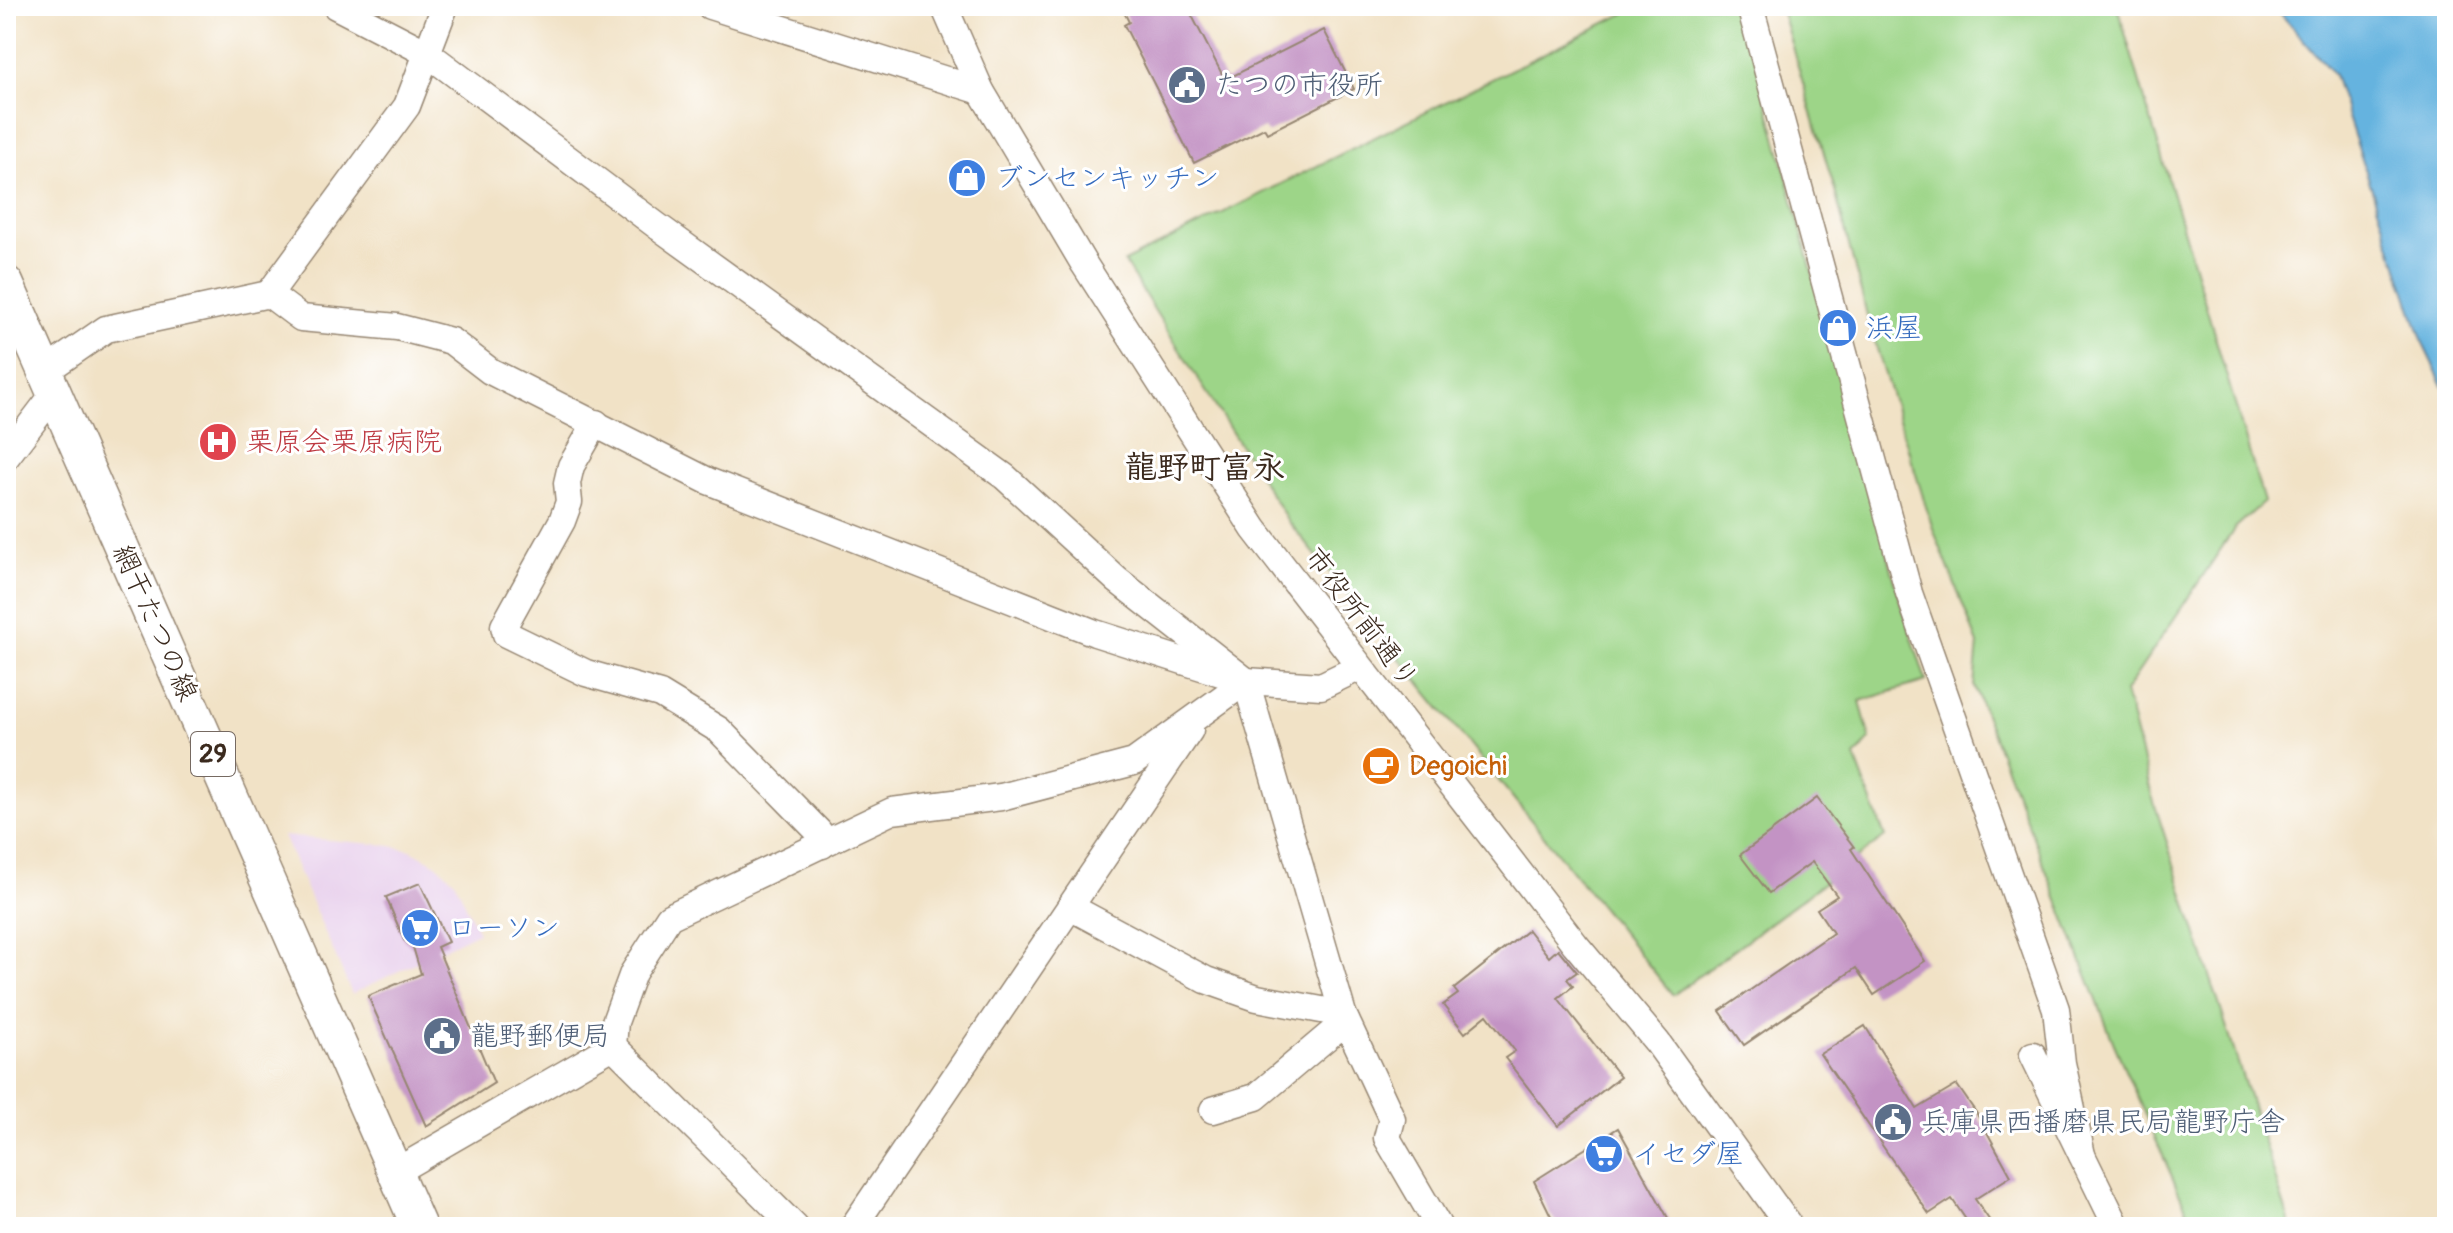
<svg xmlns="http://www.w3.org/2000/svg" width="2453" height="1233" viewBox="0 0 2453 1233" font-family="Pangolin,'Klee One',sans-serif">
<style>
.built{fill:#e9d2ed}
.green{fill:#9dd588;stroke:#6c8053;stroke-width:2}
.water{fill:#65b3df;stroke:#506e7e;stroke-width:2}
.building{fill:#c393c4}
.lines{fill:none;stroke-linecap:round;stroke-linejoin:round}
.minor-casing{stroke:#968672;stroke-width:29}
.major-casing{stroke:#968672;stroke-width:37}
.minor{stroke:#fff;stroke-width:26}
.major{stroke:#fff;stroke-width:34}
.labels{text-anchor:middle;dominant-baseline:central;stroke-width:6;stroke-linejoin:round;paint-order:stroke}
.shield{fill:#fff;stroke:#766a62;stroke-width:2}
.shield-label{font-size:26px;font-weight:bold;fill:#3b2a1e}
.service-label{font-size:28px;fill:#4e5e75;stroke:#fff;text-anchor:start}
.shop-label{font-size:28px;fill:#366cbe;stroke:#fff;text-anchor:start}
.health-label{font-size:28px;fill:#be3a42;stroke:#fff;text-anchor:start}
.street-label{font-size:28px;fill:#3b2a1e;stroke:#fff}
.food-label{font-size:28px;fill:#c56008;stroke:#fff;text-anchor:start}
.quarter-label{font-size:32px;font-weight:bold;fill:#3b2a1e;stroke:#fff}
</style>
<rect width="100%" height="100%" fill="#fff"/>
<filter id="ink" filterUnits="userSpaceOnUse"><feTurbulence type="fractalNoise" baseFrequency=".0125" numOctaves="2"/><feDisplacementMap in="SourceGraphic" scale="16" xChannelSelector="R" yChannelSelector="G"/><feConvolveMatrix kernelMatrix="1 2 1 2 8 2 1 2 1" color-interpolation-filters="sRGB"/></filter>
<filter id="wash" filterUnits="userSpaceOnUse"><feTurbulence type="fractalNoise" baseFrequency=".006" numOctaves="4" result="noise"/><feDisplacementMap in="SourceGraphic" scale="32" xChannelSelector="R" yChannelSelector="G"/><feGaussianBlur stdDeviation="1.8" result="paint"/><feColorMatrix in="noise" values="0 0 0 0 0 0 0 0 0 0 0 0 0 0 0 0 0 1.4 0 .05"/><feComposite in="paint" operator="in"/></filter>
<g filter="url(#wash)">
<rect width="100%" height="100%" fill="#f1e2c6"/>
<polygon class="built" points="283,836 385,845 411,850 436,864 455,881 478,932 352,994"/>
<g class="green">
<polygon points="1639,6 1741,6 1900,600 1926,681 1860,701 1870,739 1855,757 1885,837 1673,995 1288,521 1124,262"/>
<polygon points="1780,6 2117,6 2264,502 2235,528 2125,692 2152,796 2291,1227 2194,1227 2114,1044 1974,686 1978,644 1932,526 1869,323 1834,187"/>
</g>
<polygon class="water" points="2274,6 2447,6 2447,394 2424,346 2334,75"/>
<g id="blocks">
<g class="building">
<polygon points="1121,6 1187,6 1225,80 1324,30 1354,89 1267,133 1264,128 1194,163 1124,25 1129,22"/>
<polygon points="1817,798 1854,847 1851,849 1925,961 1874,995 1856,968 1744,1045 1720,1011 1833,933 1817,909 1837,896 1812,862 1769,893 1740,855"/>
<polygon points="420,883 448,942 437,947 494,1083 426,1126 368,996 421,974 413,947 404,940 386,897"/>
<polygon points="1528,930 1549,957 1558,949 1577,972 1567,979 1573,986 1558,998 1620,1077 1558,1126 1505,1058 1515,1051 1487,1015 1465,1033 1443,1005 1458,994 1454,989"/>
<polygon points="1865,1026 1917,1109 1957,1085 1977,1114 2011,1176 1975,1199 1994,1227 1971,1227 1952,1199 1929,1214 1820,1054"/>
<polygon points="1618,1128 1673,1227 1563,1227 1551,1216 1534,1181"/>
</g>
</g>
</g>
<g filter="url(#ink)">
<use href="#blocks" fill-opacity="0" stroke="#968672" stroke-width="2"/>
<g class="lines">
<defs>
<g id="minor">
<polyline points="336,6 427,53 656,225 1005,477 1117,580 1246,681 1343,1014 1392,1119 1387,1138 1439,1227"/>
<polyline points="710,6 981,91"/>
<polyline points="944,6 981,91 1084,264 1254,529 1575,944 1657,1042 1790,1227"/>
<polyline points="1750,6 1909,593 2056,1009 2062,1063 2082,1155"/>
<polyline points="269,294 407,106 445,6"/>
<polyline points="44,372 106,329 269,294 301,318 397,327 451,341 490,371 708,481 1095,633 1246,681 1321,686 1358,668"/>
<polyline points="596,423 571,466 567,483 569,502 562,521 504,626 506,634 586,673 660,694 719,730 819,832 822,845"/>
<polyline points="6,457 54,394"/>
<polyline points="1072,908 1206,980 1257,998 1343,1014"/>
<polyline points="613,1046 795,1227"/>
<polyline points="2033,1055 2117,1227"/>
<polyline points="1213,1110 1256,1097 1346,1021"/>
<polyline points="395,1172 613,1046 615,1022 633,973 669,917 892,811 1001,797 1134,762 1246,681"/>
<polyline points="853,1227 1190,730"/>
</g>
<polyline id="major" points="6,283 419,1227"/>
</defs>
<use href="#minor" class="minor-casing"/>
<use href="#major" class="major-casing"/>
<use href="#minor" class="minor"/>
<use href="#major" class="major"/>
</g>
</g>
<defs>
<symbol id="civic-disc" viewBox="-11 -11 22 22"><circle r="9.5" fill="#5c6f8a" stroke="#fff"/><path d="M-.6-6.5H3V-4.5H.6V-3L4-1V1h2V6H-6V1h2V-1L-.6-3ZM-1.2 2.5V6h2.4V2.5Z" fill="#fff"/></symbol>
<symbol id="shop-disc" viewBox="-11 -11 22 22"><circle r="9.5" fill="#3f7fe0" stroke="#fff"/><path d="M-5-2.5h2.3a2.7 3.5 0 0 1 5.4 0H5L5.5 6h-11ZM-1.5-2.5h3a1.5 2.3 0 0 0-3 0Z" fill="#fff"/></symbol>
<symbol id="hospital-disc" viewBox="-11 -11 22 22"><circle r="9.5" fill="#e0444e" stroke="#fff"/><path d="M-5-5h3v3.5h4V-5h3V5h-3V1.5h-4V5h-3Z" fill="#fff"/></symbol>
<symbol id="cafe-disc" viewBox="-11 -11 22 22"><circle r="9.5" fill="#e8710a" stroke="#fff"/><path d="M-5.5-4.5H6V0H3Q3 3.5 0 3.5H-2.5Q-5.5 3.5-5.5 0ZM3-3.2v2h1.7v-2ZM-6 4.5H4V6H-6Z" fill="#fff"/></symbol>
<symbol id="supermarket-disc" viewBox="-11 -11 22 22"><circle r="9.5" fill="#3f7fe0" stroke="#fff"/><path d="M-6-5.5h2.5l.6 2H6L4.5 2H-2.5L-4.4-4H-6ZM-1.5 3.2a1.3 1.3 0 1 0 .1 0ZM3 3.2a1.3 1.3 0 1 0 .1 0Z" fill="#fff"/></symbol>
</defs>
<g fill-rule="evenodd">
<use href="#civic-disc" x="1165" y="63" width="44" height="44"/>
<use href="#shop-disc" x="945" y="156" width="44" height="44"/>
<use href="#shop-disc" x="1816" y="306" width="44" height="44"/>
<use href="#hospital-disc" x="196" y="420" width="44" height="44"/>
<use href="#cafe-disc" x="1359" y="744" width="44" height="44"/>
<use href="#supermarket-disc" x="398" y="906" width="44" height="44"/>
<use href="#civic-disc" x="420" y="1014" width="44" height="44"/>
<use href="#civic-disc" x="1871" y="1100" width="44" height="44"/>
<use href="#supermarket-disc" x="1582" y="1132" width="44" height="44"/>
</g>
<g class="labels">
<rect class="shield" x="191" y="732" width="44" height="44" rx="6"/>
<g class="shield-label">
<text x="213" y="754">29</text>
</g>
<g class="service-label">
<text x="1215" y="85">たつの市役所</text>
<text x="470" y="1036">龍野郵便局</text>
<text x="1921" y="1122">兵庫県西播磨県民局龍野庁舎</text>
</g>
<g class="shop-label">
<text x="995" y="178">ブンセンキッチン</text>
<text x="1866" y="328">浜屋</text>
<text x="448" y="928">ローソン</text>
<text x="1632" y="1154">イセダ屋</text>
</g>
<g class="health-label">
<text x="246" y="442">栗原会栗原病院</text>
</g>
<g class="street-label">
<text transform="translate(1361 618) rotate(53)">市役所前通り</text>
<text transform="translate(155 623) rotate(66)">網干たつの線</text>
</g>
<g class="food-label">
<text x="1409" y="766">Degoichi</text>
</g>
<g class="quarter-label">
<text x="1205" y="468">龍野町富永</text>
</g>
</g>
<rect width="2453" height="1233" fill="none" stroke="#fff" stroke-width="32"/>
</svg>
